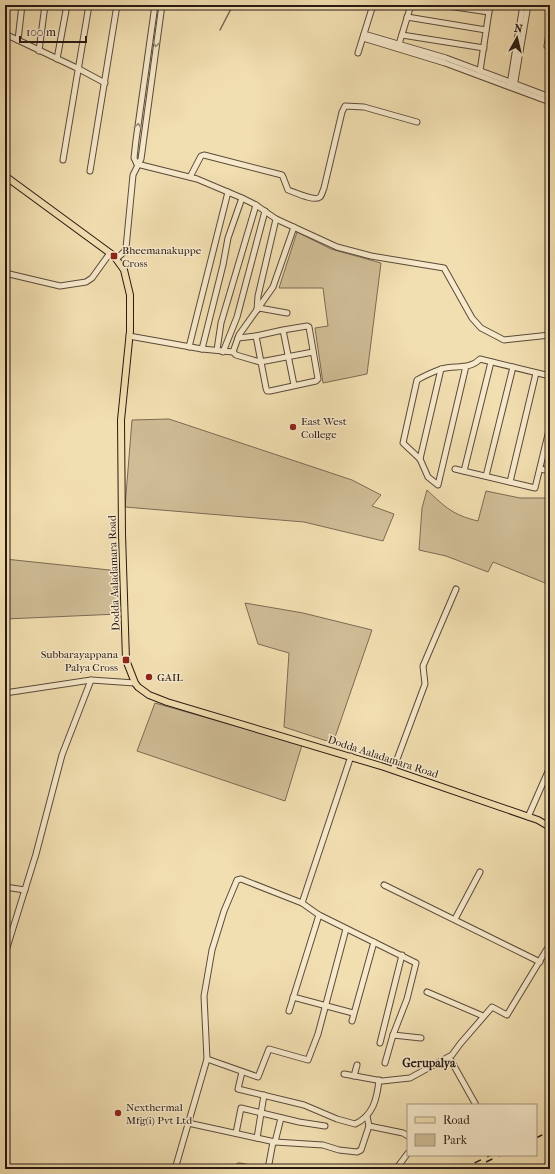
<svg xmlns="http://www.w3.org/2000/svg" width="555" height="1174" viewBox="0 0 555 1174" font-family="'IM FELL French Canon',serif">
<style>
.green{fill:#cfbd96;stroke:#7b6b54}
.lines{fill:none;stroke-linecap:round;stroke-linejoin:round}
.stream{stroke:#776851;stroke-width:1.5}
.minor-casing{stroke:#5a4a3a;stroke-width:7}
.major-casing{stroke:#271913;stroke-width:8}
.minor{stroke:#f7eacc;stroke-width:5}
.major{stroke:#f2dfb1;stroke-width:6}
.rail{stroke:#271913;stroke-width:1.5;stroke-dasharray:7 7;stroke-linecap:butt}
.oneway{stroke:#998c79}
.poi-dot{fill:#8f2418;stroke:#f7eacc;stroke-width:1.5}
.labels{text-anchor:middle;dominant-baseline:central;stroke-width:3;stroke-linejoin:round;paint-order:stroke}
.poi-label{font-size:11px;fill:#271913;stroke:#f7eacc;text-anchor:start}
.street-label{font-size:11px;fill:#271913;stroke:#f7eacc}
.neighbourhood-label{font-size:12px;font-weight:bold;fill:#271913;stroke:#f7eacc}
</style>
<rect width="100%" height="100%" fill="#f2dfb1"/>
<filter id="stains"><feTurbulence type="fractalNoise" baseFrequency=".005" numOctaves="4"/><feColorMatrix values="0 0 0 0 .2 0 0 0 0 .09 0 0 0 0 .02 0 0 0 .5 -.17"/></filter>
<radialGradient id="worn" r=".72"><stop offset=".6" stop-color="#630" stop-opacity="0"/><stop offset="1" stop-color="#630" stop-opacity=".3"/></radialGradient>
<g class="green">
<polygon points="297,232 331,249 381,263 367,374 323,383 315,328 328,326 323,288 279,288"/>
<polygon points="169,419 352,480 381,495 372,506 394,514 383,541 304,522 125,507 132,420"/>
<path d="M550 487V585L493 562 488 572 446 556 419 550 422 508 427 490C446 508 453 515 478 521L486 491 520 498H546Z"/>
<polygon points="5,559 119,571 119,614 5,619"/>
<polygon points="245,603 303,613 372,630 333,743 284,727 289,653 258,644"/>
<polygon points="155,703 302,745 285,801 137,751"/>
</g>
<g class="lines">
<polyline class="stream" points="220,30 233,5"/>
<defs>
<g id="minor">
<polyline points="441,5 489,12"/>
<polyline points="407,17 486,30"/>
<polyline points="5,34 79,69 105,83"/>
<polyline points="364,34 446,58 550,97"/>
<polyline points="402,35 484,48"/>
<polyline points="363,38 445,63 550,102"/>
<polyline points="18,40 22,5"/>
<polyline points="399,44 411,5"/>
<polyline points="547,46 550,27"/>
<polyline points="39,51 45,5"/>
<polyline points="358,53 373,5"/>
<polyline points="57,59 67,5"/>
<polyline points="480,71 490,5"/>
<polyline points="510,84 523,5"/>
<polyline points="514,87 528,5"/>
<polyline points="63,160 89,5"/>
<polyline points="137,164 197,179 242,198 256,205 276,219 337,247 371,256 444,268 472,318 481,328 504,340 550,335"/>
<polyline points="137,164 134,158 136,140 155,5"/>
<polyline points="90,171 117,5"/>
<path d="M190 177 201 156 204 155 282 175 283 177 288 190C294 192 315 202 320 197 322 195 323 190 324 188L342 112 345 106 364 107 417 122"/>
<polyline points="116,259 124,252 126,248 133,175 141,159 162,5"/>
<polyline points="5,273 60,286 86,282 92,278 110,253"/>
<polyline points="259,308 287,313"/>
<polyline points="257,310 258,296 276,219"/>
<polyline points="283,330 256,336 266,388 267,391 270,391 316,381 318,379 309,327 307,326 283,330 294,385"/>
<polyline points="129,336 202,349 233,352 236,355 260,362 313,352"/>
<polyline points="238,338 256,336"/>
<polyline points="189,347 228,192"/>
<polyline points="202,349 223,265 228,238 242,198"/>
<polyline points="217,350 221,323 256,205"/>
<polyline points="223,352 237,317 265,211"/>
<polyline points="233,352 239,335 273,287 294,227"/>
<path d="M466 366 438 485 428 477 420 459 403 443 417 380C424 376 433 372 441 369 455 365 470 370 480 359L550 376"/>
<polyline points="420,459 441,369"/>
<polyline points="455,469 535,488 550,426"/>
<polyline points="540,469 550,471"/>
<polyline points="464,471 491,362"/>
<polyline points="486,476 513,367"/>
<polyline points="510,482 536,373"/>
<polyline points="5,693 91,680 135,683"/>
<polyline points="393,770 425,684 423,666 456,589"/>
<polyline points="528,817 550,767"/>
<polyline points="384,885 540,962"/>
<polyline points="5,887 25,890"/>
<polyline points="302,903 351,756"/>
<polyline points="455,919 480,872"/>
<polyline points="5,954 36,854 62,755 91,680"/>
<polyline points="427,992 483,1016"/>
<polyline points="293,997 353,1013"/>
<polyline points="289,1011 319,915"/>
<polyline points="352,1021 374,942"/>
<polyline points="393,1035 421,1038"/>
<polyline points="380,1043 402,955"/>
<polyline points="449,1057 476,1105"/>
<polyline points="207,1059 258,1077 269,1049 308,1060 318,1034 346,929"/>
<path d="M242 1072 238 1089 304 1105 337 1119 355 1124C373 1116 377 1099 379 1080"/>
<polyline points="344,1074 382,1081 410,1078 452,1055 460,1044 492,1007 507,1015 550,944"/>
<polyline points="354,1076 357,1065"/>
<polyline points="367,1116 369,1126 403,1133 408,1136"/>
<polyline points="188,1123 275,1142 323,1145 339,1150 357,1152 361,1150 369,1126"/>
<polyline points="236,1133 241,1108 299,1122 325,1126"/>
<polyline points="257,1138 264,1095"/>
<polyline points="275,1142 281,1118"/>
<polyline points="175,1169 207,1059 204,996 212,950 224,911 237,880 241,879 302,903 319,915 416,963 407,999 393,1035 385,1063"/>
<polyline points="235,1169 239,1166 256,1169"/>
<polyline points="268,1169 273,1142"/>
<polyline points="396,1169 408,1153"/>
</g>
<polyline id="major" points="5,176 114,256 124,270 130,295 130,331 121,420 122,534 126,660 135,683 138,687 149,695 167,702 384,767 538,820 550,827"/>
</defs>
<use href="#minor" class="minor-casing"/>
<use href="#major" class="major-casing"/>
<use href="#minor" class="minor"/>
<use href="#major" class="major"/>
<g class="rail">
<polyline points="536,1138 550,1131"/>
<polyline points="486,1162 501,1155"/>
<polyline points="462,1169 491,1155"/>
</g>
</g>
<defs><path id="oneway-chevron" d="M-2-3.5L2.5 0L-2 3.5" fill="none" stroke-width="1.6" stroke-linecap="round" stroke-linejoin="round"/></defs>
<g class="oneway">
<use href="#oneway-chevron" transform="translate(156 44) rotate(98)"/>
<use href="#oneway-chevron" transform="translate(138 126) rotate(-82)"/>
</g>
<g class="poi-dot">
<rect x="110" y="252" width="8" height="8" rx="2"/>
<circle cx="293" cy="427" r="4"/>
<rect x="122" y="656" width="8" height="8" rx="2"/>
<circle cx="149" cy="677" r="4"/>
<circle cx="118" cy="1113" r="4"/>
</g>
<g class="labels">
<g class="poi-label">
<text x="122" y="250">Bheemanakuppe<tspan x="122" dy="13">Cross</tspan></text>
<text x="301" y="421">East West<tspan x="301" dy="13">College</tspan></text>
<text x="118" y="654" text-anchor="end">Subbarayappana<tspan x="118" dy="13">Palya Cross</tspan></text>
<text x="157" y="677">GAIL</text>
<text x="126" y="1107">Nexthermal<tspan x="126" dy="13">Mfg(i) Pvt Ltd</tspan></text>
</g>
<g class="street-label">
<text transform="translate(114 573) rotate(-92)">Dodda Aaladamara Road</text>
<text transform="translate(383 757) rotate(18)">Dodda Aaladamara Road</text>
</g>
<g class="neighbourhood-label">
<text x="429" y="1063">Gerupalya</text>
</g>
</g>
<rect width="555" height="1174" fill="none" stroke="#f2dfb1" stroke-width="20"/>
<rect x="6" y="6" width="543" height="1162" fill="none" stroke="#271913" stroke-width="2"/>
<rect x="10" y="10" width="535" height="1154" fill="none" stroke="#271913"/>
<rect x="407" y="1104" width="130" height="52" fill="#f7eacc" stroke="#a49682"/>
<rect x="415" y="1117" width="20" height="6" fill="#f2dfb1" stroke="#a49682"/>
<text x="443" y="1124" font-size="12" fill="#271913">Road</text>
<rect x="415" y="1134" width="20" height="12" fill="#cfbd96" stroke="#a49682"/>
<text x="443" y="1144" font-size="12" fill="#271913">Park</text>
<g transform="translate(517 38) rotate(8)" stroke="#f7eacc" stroke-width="3" paint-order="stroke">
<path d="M0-3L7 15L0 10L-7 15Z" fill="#271913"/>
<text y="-6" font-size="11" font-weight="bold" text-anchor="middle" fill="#271913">N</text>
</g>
<path d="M20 36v6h66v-6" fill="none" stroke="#271913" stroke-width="2"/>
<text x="26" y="36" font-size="12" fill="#271913" stroke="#f7eacc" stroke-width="3" paint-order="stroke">100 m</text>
<rect width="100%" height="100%" filter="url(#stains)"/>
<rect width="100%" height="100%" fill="url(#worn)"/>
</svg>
